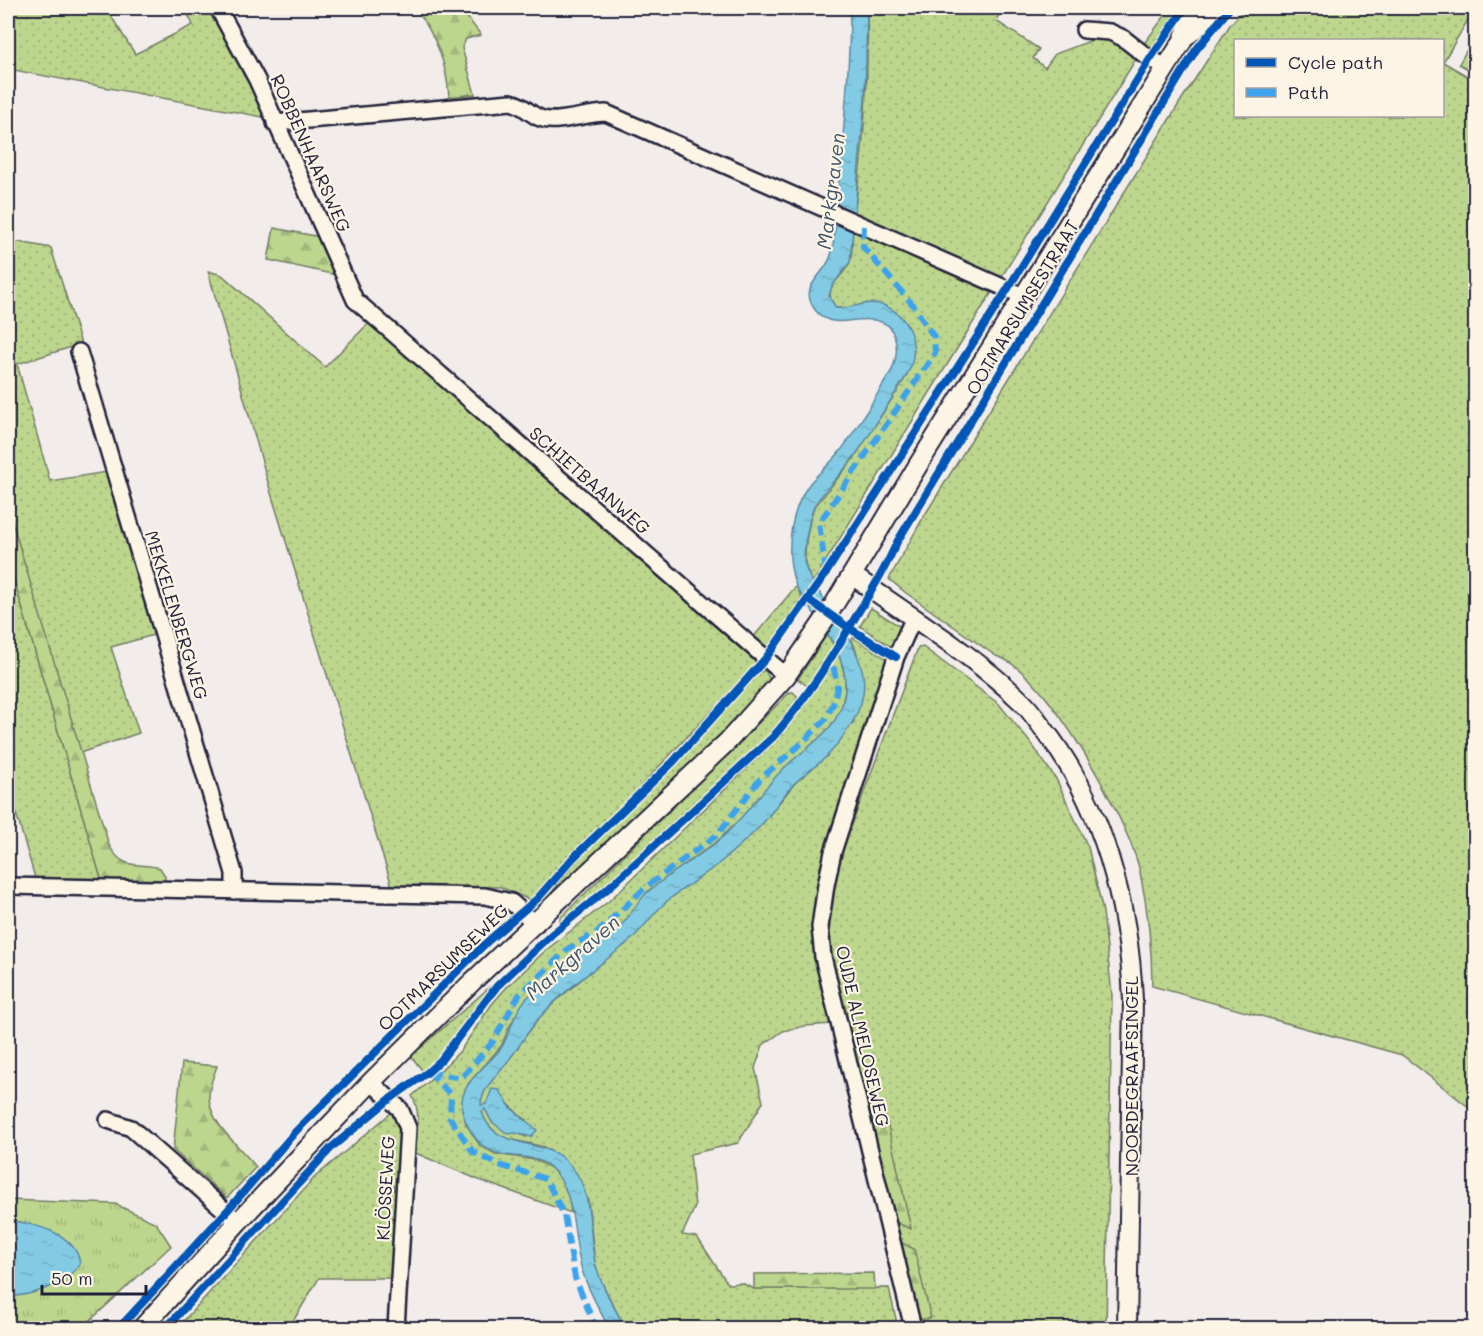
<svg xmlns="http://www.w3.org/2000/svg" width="1483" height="1336" viewBox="0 0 1483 1336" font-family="Mali,sans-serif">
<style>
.grass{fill:url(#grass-dots);stroke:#707c64;stroke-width:1.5;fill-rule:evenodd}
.forest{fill:url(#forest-firs);stroke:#707c64;stroke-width:1.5}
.park{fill:url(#park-tufts);stroke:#707c64;stroke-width:1.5}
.pitch{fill:#bdd68d;stroke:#707c64;stroke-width:1.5}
.water{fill:url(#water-ripples);stroke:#5c87a0;stroke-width:1.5}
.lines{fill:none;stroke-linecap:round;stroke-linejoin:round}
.minor-casing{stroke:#22223b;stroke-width:20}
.major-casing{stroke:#22223b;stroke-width:22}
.minor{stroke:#fcf5e5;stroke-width:15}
.major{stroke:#fcf5e5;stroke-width:18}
.quiet{stroke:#3ea2ec;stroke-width:6;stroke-dasharray:12 6;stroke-linecap:butt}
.cycleway-casing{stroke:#fcf5e5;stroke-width:11}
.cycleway{stroke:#0057b8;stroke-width:8}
.labels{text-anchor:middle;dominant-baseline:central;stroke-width:4.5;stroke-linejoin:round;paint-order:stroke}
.street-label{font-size:18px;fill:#22223b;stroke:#fcf5e5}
.water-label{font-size:20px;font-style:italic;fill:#3f556e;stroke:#fcf5e5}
</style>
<defs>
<pattern id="grass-dots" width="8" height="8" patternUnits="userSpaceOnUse" patternTransform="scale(1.5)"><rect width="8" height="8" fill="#bdd68d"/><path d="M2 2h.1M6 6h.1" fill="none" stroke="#a2b77b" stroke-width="1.8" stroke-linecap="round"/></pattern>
<pattern id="forest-firs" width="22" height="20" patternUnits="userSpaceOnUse" patternTransform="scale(1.5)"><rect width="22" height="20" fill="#bdd68d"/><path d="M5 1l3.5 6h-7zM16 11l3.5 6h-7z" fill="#a2b77b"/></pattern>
<pattern id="park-tufts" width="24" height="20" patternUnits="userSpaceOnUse" patternTransform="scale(1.5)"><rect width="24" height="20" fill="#bdd68d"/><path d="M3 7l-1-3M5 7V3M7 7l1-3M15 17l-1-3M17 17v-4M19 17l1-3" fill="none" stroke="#a2b77b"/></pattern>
<pattern id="water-ripples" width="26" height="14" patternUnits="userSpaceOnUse" patternTransform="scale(1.5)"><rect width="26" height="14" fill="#83cbe4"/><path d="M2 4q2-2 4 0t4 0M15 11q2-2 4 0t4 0" fill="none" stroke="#71aec4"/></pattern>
</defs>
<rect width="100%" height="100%" fill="#f2ecea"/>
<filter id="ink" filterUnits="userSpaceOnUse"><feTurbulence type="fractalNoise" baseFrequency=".0167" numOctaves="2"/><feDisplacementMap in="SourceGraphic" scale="12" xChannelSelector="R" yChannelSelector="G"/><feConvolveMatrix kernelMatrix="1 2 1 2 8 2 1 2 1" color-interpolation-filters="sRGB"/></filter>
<g filter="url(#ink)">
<g class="grass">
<polygon points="8,8 106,8 135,54 193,25 185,8 215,8 268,118 8,69"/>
<path d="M867 8H1002L996 21 1039 49 1033 58 1045 68 1055 54 1103 36 1139 54 999 281 854 215C864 147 869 77 867 8Z"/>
<polygon points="1171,8 1181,8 1152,52 1142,46"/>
<path d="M1245 8H1475L1443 62 1476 81 1475 1112 1402 1055 1152 986C1152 948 1148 910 1140 872 1130 824 1045 668 996 656L906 593 889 579 923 518 1182 99 1230 25ZM1236 40H1442V116H1236Z"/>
<path d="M853 227 992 292 813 582 805 566V556L806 541 812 510 854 458 906 377 911 365 908 326 848 308H836C819 286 843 280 850 262 853 252 852 238 853 227Z"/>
<polygon points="8,240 51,248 81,344 17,364 50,481 107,472 157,634 111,647 139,733 80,753 8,508"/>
<polygon points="208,271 222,275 325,367 370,322 409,354 757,663 532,901 501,887 392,886 271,493"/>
<polygon points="8,559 102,882 36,881 8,786"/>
<polygon points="796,586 802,598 767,652 752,639"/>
<polygon points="871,608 901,627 893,648 860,626"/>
<polygon points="827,634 835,648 810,688 798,679"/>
<polygon points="853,637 889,660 828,851 821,981 831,1024 805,1026 783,1031 763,1045 755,1068 763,1102 738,1143 690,1154 695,1207 682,1235 697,1237 728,1284 742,1283 754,1289 889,1288 898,1328 625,1328 600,1279 595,1263 588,1201 577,1174 544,1147 501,1137 485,1123 482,1111 485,1109 492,1122 526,1137 527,1120 519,1115 507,1102 481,1105 481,1101 485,1090 539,1018 555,1002 603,961 625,945 652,915 669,899 720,862 762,824 795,783 827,756 854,721 857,653 852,640"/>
<polygon points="923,647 999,704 1033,746 1056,779 1088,847 1103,912 1112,995 1106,1328 912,1328 910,1321 930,1317 892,1238 887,1218 910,1228 865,1112 831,965 826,930 840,856 918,648"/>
<path d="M838 652 845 676V690L842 707 834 723 809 749 791 762 743 816 720 839 648 891 627 920 615 931 585 947 526 999 508 1029 502 1045 468 1084 462 1108 466 1124 480 1146 496 1154 535 1160 551 1168 562 1181 569 1197 571 1213 479 1180 413 1152C417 1132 422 1114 412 1096L433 1078 460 1051 492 1004 506 988 545 951 609 901 776 740 806 703Z"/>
<path d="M765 670 770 680 723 734 545 903C577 851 629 813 671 770 701 739 728 706 757 674Z"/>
<polygon points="790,692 793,692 798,697 798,703 757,751 602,889 560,922 560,918"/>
<polygon points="492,985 450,1047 425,1071 422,1070 411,1056"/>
<polygon points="392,1112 397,1117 405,1141 395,1278 319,1278 289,1328 177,1328 315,1177"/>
</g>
<g class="forest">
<path d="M415 8H460L481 35 466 39 462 48 475 94 449 97C447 64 435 34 415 8Z"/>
<polygon points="274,228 320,237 336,275 268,260"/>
<path d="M8 508 109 845C123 871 136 862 160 868L165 876V883L102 882 8 559Z"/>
<path d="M182 1063 217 1066C214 1075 208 1088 209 1098 211 1126 240 1146 256 1167L227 1198 173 1150Z"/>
<polygon points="884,1108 911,1229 887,1218 865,1112"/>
<polygon points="892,1238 914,1249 931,1318 910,1321"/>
<polygon points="874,1273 875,1289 754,1289 754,1274"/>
</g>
<polygon class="park" points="8,1200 115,1204 156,1223 171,1246 82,1328 8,1325"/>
<polygon class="pitch" points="1475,35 1476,73 1475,73 1459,64"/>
<g class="water">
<path d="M850 8H867L865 100 850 262 832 286 829 296 836 308C852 310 866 299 883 305 907 314 919 341 911 366 906 379 896 391 889 403 877 421 867 440 854 457 843 473 827 486 816 503 811 511 809 523 807 533 805 543 803 556 805 565 808 579 819 591 826 602 868 665 883 692 829 754 819 765 806 772 796 782 783 794 774 811 762 824 750 837 736 849 723 860 707 874 687 885 671 898 653 911 643 931 626 944 597 968 566 988 540 1017 528 1030 520 1046 509 1060 499 1073 481 1089 481 1105L486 1104 492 1089 499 1090 511 1108 537 1130 531 1137 515 1133 508 1134 492 1122 485 1109 482 1111C491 1149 539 1138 564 1159 597 1187 586 1231 596 1266 602 1288 615 1308 625 1328H609C599 1309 588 1290 582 1270 572 1238 577 1190 550 1167 527 1147 493 1168 472 1133 467 1126 464 1118 462 1110 458 1081 490 1066 503 1045 511 1029 515 1010 528 997 545 980 565 961 584 948 594 941 605 937 615 931 630 920 636 901 650 890 672 872 697 858 719 840 743 819 760 793 782 770 807 745 841 731 845 691 849 651 814 618 796 586 784 554 790 510 810 483 820 471 833 462 842 449 860 424 876 396 892 370 898 355 899 340 889 326 884 323 878 320 872 320 851 317 832 330 816 311 796 285 826 276 831 255 837 232 836 206 839 182 844 124 850 66 850 8Z"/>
<path d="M8 1220C34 1224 76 1232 80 1264 64 1286 33 1295 8 1297Z"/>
</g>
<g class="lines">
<defs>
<g id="minor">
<polyline points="218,8 257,80 355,300 786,676"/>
<polyline points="1084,30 1110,32 1123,38 1150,59 1166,66"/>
<path d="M275 123 511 102C524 105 528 113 540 118 555 125 587 113 606 113L1023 296"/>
<polyline points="79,352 234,873 234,891"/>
<polyline points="8,886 485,896 511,902 536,924"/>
<polyline points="371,1082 400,1109 408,1128 396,1328"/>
<polyline points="108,1120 131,1128 238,1222"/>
<polyline points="913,1328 823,957 820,927 826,885 833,852 896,657 914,617"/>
</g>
<g id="major">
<polyline points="1189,34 1216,8"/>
<path d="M852 575C910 617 972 653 1023 703 1031 711 1037 720 1043 728 1103 804 1129 905 1133 1000L1127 1328"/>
<polyline points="142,1328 238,1222 371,1082 472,982 728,741 786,676 829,613 920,462 1182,42 1196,8"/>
</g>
</defs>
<use href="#minor" class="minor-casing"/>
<use href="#major" class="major-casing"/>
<use href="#minor" class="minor"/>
<use href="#major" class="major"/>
<g class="quiet">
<polyline points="826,572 819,523 935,353 934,337 913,305 863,247 864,226"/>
<polyline points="428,1072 461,1078 492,1043 519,995 569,948 599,931 646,887 717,835 760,779 802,743 825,720 833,704 837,689 837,682 831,658"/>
<polyline points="428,1072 451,1095 450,1118 473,1152 499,1165 546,1179 564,1215 575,1278 596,1328"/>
</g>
<defs>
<g id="cycleway">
<polyline points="809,600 849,628 896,657"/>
<polyline points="119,1328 227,1211 296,1131 488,941 538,898 573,858 673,762 766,658 826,573 1007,290 1150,59 1185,8"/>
<path d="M166 1328 332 1147 390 1099 428 1072 441 1060 497 986 552 934 605 891 773 737C807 698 833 656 859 611 873 589 886 567 897 542L1196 50 1230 8"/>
</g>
</defs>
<use href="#cycleway" class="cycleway-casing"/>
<use href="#cycleway" class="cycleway"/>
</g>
</g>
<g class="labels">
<g class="street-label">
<text transform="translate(311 153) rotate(66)">ROBBENHAARSWEG</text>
<text transform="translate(1022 307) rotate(-59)">OOTMARSUMSESTRAAT</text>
<text transform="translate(590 480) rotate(41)">SCHIETBAANWEG</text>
<text transform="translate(177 615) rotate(73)">MEKKELENBERGWEG</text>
<text transform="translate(443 967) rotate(-44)">OOTMARSUMSEWEG</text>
<text transform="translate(863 1036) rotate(77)">OUDE ALMELOSEWEG</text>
<text transform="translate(1131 1076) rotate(-90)">NOORDEGRAAFSINGEL</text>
<text transform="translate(385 1188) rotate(-87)">KLÖSSEWEG</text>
</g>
<g class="water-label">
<text transform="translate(830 191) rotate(-83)">Markgraven</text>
<text transform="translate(572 957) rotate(-41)">Markgraven</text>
</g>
</g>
<rect width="1483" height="1336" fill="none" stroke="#fcf5e5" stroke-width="30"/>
<rect x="15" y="15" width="1453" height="1306" fill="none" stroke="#22223b" stroke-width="2" filter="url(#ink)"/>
<rect x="1234" y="39" width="210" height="78" fill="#fcf5e5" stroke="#a5a1a1" stroke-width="1.5"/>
<rect x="1246" y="58" width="30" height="9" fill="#0057b8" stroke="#a5a1a1" stroke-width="1.5"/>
<text x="1288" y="69" font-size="18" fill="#22223b">Cycle path</text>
<rect x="1246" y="88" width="30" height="9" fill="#3ea2ec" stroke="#a5a1a1" stroke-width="1.5"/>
<text x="1288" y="99" font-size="18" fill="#22223b">Path</text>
<path d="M42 1285v9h104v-9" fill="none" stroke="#22223b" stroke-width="3"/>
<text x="51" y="1285" font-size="18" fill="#22223b" stroke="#fcf5e5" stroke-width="4.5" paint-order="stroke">50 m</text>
</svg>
